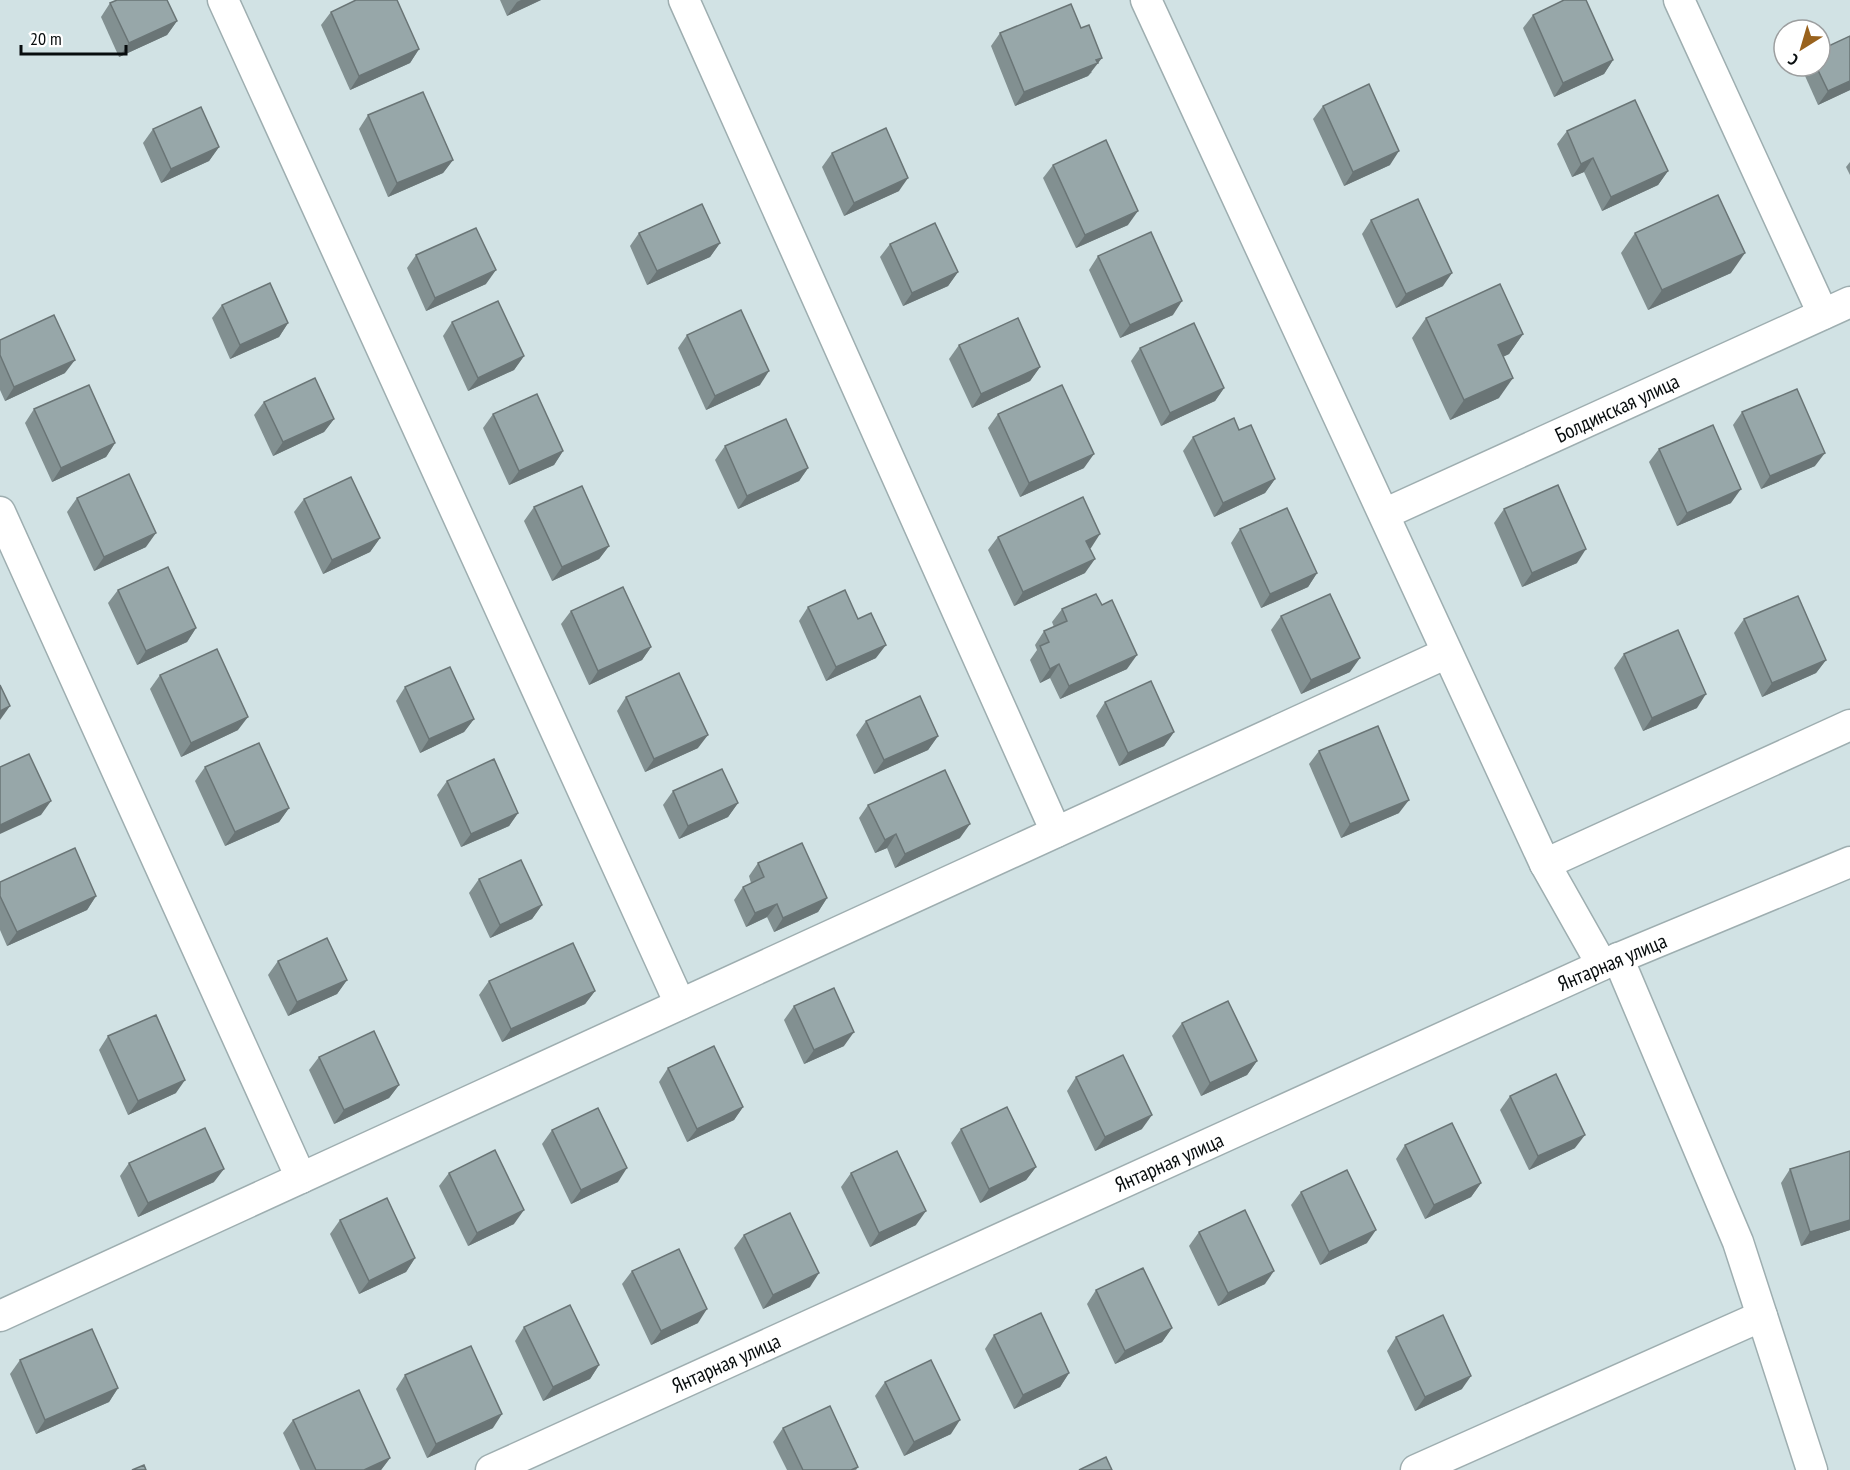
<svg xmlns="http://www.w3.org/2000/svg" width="1850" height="1470" viewBox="0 0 1850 1470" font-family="'PT Sans Narrow',sans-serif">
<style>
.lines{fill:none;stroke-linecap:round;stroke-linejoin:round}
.minor-casing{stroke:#9eaeb0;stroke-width:33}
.minor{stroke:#fff;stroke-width:30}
.wall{fill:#829091}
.shaded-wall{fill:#6a7576}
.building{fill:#97a7a9;stroke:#6a7576;stroke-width:1.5}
.labels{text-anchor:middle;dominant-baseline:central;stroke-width:4.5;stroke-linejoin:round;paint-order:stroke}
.street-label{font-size:21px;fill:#080d0e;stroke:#fff}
</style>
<rect width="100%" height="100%" fill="#d1e2e4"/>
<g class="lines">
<defs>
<g id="minor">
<polyline points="223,0 680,1004"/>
<polyline points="684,0 1056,832"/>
<polyline points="1146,0 1545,864 1602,965"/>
<polyline points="1679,0 1823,314"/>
<polyline points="0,512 301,1178"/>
<polyline points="1384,514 1850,302"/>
<polyline points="1545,864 1850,725"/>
<polyline points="1618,958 1738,1242 1812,1470"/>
<polyline points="0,1316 1447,653"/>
<polyline points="491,1470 1602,965 1850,862"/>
<polyline points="1416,1470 1762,1316"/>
</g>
</defs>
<use href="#minor" class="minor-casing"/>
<use href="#minor" class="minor"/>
</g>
<g class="wall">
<polygon points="500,0 541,0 507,16"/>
<polygon points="110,3 177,21 167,35 119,57 101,17"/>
<polygon points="331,12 419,49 410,63 350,90 321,25"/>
<polygon points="1533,15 1613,60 1604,74 1554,97 1523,28"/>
<polygon points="1000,33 1092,72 1088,76 1015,106 991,46"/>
<polygon points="1802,66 1820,66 1850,90 1818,105 1801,67"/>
<polygon points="1323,106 1390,165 1344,186 1313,119"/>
<polygon points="368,115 453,160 443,173 388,197 359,129"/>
<polygon points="153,129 219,147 209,161 161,183 143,143"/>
<polygon points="1567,131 1668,171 1658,185 1602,211 1584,172 1572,177 1557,144"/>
<polygon points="832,153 899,191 844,216 822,167"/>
<polygon points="1850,162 1850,175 1846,167"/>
<polygon points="1053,165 1128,225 1076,248 1043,178"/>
<polygon points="1371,220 1443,286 1396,308 1362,234"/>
<polygon points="639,233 720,243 710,257 647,285 630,246"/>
<polygon points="1635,233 1731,273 1648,310 1621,253"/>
<polygon points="890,244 958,272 948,286 903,306 880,257"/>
<polygon points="416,255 486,284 426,311 407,268"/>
<polygon points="1098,256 1173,315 1120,338 1089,270"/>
<polygon points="222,305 288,323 279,337 230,359 212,318"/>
<polygon points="1426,318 1523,334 1509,354 1503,357 1499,398 1450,420 1412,338"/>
<polygon points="452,322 524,356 514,370 468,391 443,336"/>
<polygon points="687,335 760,385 706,410 678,348"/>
<polygon points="0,340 65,373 5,401 0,390"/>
<polygon points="959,345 1040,367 1030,381 972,408 949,359"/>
<polygon points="1140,348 1224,388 1215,401 1161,426 1131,361"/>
<polygon points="264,402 334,419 324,432 273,456 254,415"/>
<polygon points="34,409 115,443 106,457 52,482 25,423"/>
<polygon points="1742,412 1815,466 1761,489 1733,425"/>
<polygon points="493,414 563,451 554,465 509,485 483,428"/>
<polygon points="998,414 1084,468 1020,497 988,428"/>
<polygon points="1239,430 1275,479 1265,493 1214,517 1183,451 1193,437"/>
<polygon points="725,446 808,468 799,481 738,509 715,460"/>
<polygon points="1659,449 1731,503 1677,526 1649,462"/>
<polygon points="77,498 146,547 94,571 67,512"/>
<polygon points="304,499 380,538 370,552 323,574 294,512"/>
<polygon points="534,507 609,546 599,559 552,581 524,521"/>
<polygon points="1504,509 1577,563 1522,587 1494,523"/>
<polygon points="1240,529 1317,573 1308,587 1261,608 1231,543"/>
<polygon points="998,537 1091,548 1089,548 1085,573 1014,606 988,550"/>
<polygon points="118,590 196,628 187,642 137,665 108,603"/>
<polygon points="808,607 876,658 826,681 799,621"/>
<polygon points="1062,609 1127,669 1060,699 1050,678 1040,683 1030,660 1037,650 1035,645 1044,631 1054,627 1052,622"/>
<polygon points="571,611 651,647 642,660 589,685 561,624"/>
<polygon points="1281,616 1350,672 1301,694 1271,630"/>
<polygon points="1744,619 1826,660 1816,673 1762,697 1734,633"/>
<polygon points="1624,654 1697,708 1643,731 1614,668"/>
<polygon points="160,675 238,730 181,757 150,689"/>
<polygon points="405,687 474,719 464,732 420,753 396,701"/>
<polygon points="626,697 698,748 645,772 617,711"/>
<polygon points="1105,702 1174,732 1164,746 1119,766 1096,716"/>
<polygon points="866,721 938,736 928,750 874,774 856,735"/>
<polygon points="1319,751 1399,813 1341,838 1309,764"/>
<polygon points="205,767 289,808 279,822 225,846 195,781"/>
<polygon points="447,781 518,813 509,826 461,847 437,795"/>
<polygon points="673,791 738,803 728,817 679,839 663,805"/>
<polygon points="868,805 960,838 895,868 887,848 875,853 859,818"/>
<polygon points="758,863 827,898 818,912 774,932 767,917 746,927 734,900 743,887 751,883 749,876"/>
<polygon points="479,879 542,905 532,919 490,938 469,893"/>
<polygon points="0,882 96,896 87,910 7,946 0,930"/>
<polygon points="278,961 347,980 337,994 288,1016 268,975"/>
<polygon points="489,981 595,991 585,1004 502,1042 479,995"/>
<polygon points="794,1006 844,1046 804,1064 784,1020"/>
<polygon points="1182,1023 1257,1061 1247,1075 1201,1096 1172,1036"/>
<polygon points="108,1036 176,1093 128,1115 99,1050"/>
<polygon points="319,1057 399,1085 389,1098 334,1124 309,1070"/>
<polygon points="668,1068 743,1107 734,1120 687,1142 659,1082"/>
<polygon points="1076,1077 1142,1129 1095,1151 1067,1091"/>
<polygon points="1510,1096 1575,1148 1529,1170 1500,1110"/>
<polygon points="961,1129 1036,1167 1026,1180 980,1203 951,1143"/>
<polygon points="552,1130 618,1182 571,1204 542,1144"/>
<polygon points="1405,1145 1481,1183 1471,1197 1425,1219 1396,1159"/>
<polygon points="1850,1151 1850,1230 1801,1246 1781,1183 1790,1169"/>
<polygon points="129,1163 214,1182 138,1217 120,1176"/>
<polygon points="449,1173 514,1224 468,1246 439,1186"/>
<polygon points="851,1173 916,1225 870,1247 841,1187"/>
<polygon points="1301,1192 1367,1243 1320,1265 1291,1205"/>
<polygon points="340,1220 415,1258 406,1272 359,1294 330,1234"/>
<polygon points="1199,1232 1265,1284 1218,1306 1189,1246"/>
<polygon points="744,1235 810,1287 763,1309 734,1248"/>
<polygon points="632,1271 698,1323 651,1345 622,1284"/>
<polygon points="1096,1290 1172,1328 1162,1342 1115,1364 1087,1304"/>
<polygon points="524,1327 599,1365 590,1379 543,1401 515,1341"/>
<polygon points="994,1335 1069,1373 1060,1387 1014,1409 985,1349"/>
<polygon points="1396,1337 1462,1389 1415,1411 1387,1351"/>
<polygon points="20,1360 118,1388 109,1402 36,1434 10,1374"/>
<polygon points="405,1375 493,1428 427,1458 396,1389"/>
<polygon points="885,1382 951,1434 904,1456 875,1396"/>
<polygon points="293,1420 390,1458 381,1470 300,1470 283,1433"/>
<polygon points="783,1428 858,1467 856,1470 787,1470 773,1442"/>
</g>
<g class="shaded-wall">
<polygon points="521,0 541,0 507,16 517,2"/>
<polygon points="177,21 167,35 119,57 129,43"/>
<polygon points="419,49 410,63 350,90 359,76"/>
<polygon points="1102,58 1088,76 1015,106 1024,92"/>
<polygon points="1613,60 1604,74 1554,97 1563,83"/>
<polygon points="1850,81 1850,90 1818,105 1828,91"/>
<polygon points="219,147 209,161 161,183 171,169"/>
<polygon points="1399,151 1390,165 1344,186 1353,172"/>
<polygon points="1593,158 1584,172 1572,177 1581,164"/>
<polygon points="453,160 443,173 388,197 397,183"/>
<polygon points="1668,171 1658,185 1602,211 1611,197"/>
<polygon points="908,178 899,191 844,216 854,203"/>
<polygon points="1138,211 1128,225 1076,248 1085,235"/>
<polygon points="720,243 710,257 647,285 657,271"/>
<polygon points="1745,253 1731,273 1648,310 1662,290"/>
<polygon points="496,270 486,284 426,311 435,298"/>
<polygon points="958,272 948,286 903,306 912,293"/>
<polygon points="1452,273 1443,286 1396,308 1406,294"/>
<polygon points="1182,301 1173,315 1120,338 1130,325"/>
<polygon points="288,323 279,337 230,359 240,345"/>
<polygon points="1523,334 1509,354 1484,365 1498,345"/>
<polygon points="524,356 514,370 468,391 478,378"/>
<polygon points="75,360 65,373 5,401 14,387"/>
<polygon points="1040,367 1030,381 972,408 981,394"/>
<polygon points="769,371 760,385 706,410 715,396"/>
<polygon points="1513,378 1499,398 1450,420 1464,400"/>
<polygon points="1224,388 1215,401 1161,426 1170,413"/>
<polygon points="334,419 324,432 273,456 283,442"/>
<polygon points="115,443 106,457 52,482 61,468"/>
<polygon points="563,451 554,465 509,485 519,471"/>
<polygon points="1825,453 1815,466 1761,489 1770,476"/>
<polygon points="1094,454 1084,468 1020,497 1029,483"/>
<polygon points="808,468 799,481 738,509 747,496"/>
<polygon points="1275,479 1265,493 1214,517 1223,503"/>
<polygon points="1741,489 1731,503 1677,526 1687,513"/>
<polygon points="156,533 146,547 94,571 104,557"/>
<polygon points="1100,534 1091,548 1076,555 1086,541"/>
<polygon points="380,538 370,552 323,574 332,560"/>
<polygon points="609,546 599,559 552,581 562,567"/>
<polygon points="1586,549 1577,563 1522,587 1532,573"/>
<polygon points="1095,559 1085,573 1014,606 1023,592"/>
<polygon points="1317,573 1308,587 1261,608 1270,594"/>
<polygon points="196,628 187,642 137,665 146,651"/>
<polygon points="886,645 876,658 826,681 836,667"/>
<polygon points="651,647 642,660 589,685 598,671"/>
<polygon points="1137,655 1127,669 1060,699 1069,686"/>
<polygon points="1360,658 1350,672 1301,694 1311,680"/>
<polygon points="1826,660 1816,673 1762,697 1772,683"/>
<polygon points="1059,664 1050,678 1040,683 1050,669"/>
<polygon points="1706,694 1697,708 1643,731 1652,718"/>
<polygon points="10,706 0,720 0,711"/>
<polygon points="248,717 238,730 181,757 191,743"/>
<polygon points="474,719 464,732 420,753 429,739"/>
<polygon points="1174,732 1164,746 1119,766 1128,753"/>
<polygon points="708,735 698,748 645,772 654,759"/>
<polygon points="938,736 928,750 874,774 884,760"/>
<polygon points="1409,800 1399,813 1341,838 1350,824"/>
<polygon points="51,801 41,815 0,834 0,825"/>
<polygon points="738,803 728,817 679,839 688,826"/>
<polygon points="289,808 279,822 225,846 235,832"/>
<polygon points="518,813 509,826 461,847 471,834"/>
<polygon points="970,824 960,838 895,868 905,854"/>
<polygon points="896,834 887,848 875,853 885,840"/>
<polygon points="96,896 87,910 7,946 17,932"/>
<polygon points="827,898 818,912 774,932 783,918"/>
<polygon points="777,904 767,917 746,927 755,913"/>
<polygon points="542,905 532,919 490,938 500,925"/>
<polygon points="347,980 337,994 288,1016 297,1002"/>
<polygon points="595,991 585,1004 502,1042 511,1029"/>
<polygon points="854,1032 844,1046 804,1064 814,1050"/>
<polygon points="1257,1061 1247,1075 1201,1096 1210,1083"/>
<polygon points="185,1080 176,1093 128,1115 138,1101"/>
<polygon points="399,1085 389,1098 334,1124 344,1110"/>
<polygon points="743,1107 734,1120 687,1142 697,1129"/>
<polygon points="1152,1115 1142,1129 1095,1151 1105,1137"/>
<polygon points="1585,1135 1575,1148 1529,1170 1538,1156"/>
<polygon points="1036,1167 1026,1180 980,1203 989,1189"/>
<polygon points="627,1168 618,1182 571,1204 581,1190"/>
<polygon points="224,1169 214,1182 138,1217 148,1203"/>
<polygon points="1481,1183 1471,1197 1425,1219 1434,1205"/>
<polygon points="524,1210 514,1224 468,1246 477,1233"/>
<polygon points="926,1211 916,1225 870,1247 879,1233"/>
<polygon points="1850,1220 1850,1230 1801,1246 1810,1232"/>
<polygon points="1376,1230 1367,1243 1320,1265 1329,1252"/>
<polygon points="415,1258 406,1272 359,1294 369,1281"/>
<polygon points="1274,1271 1265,1284 1218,1306 1228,1293"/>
<polygon points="819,1273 810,1287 763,1309 773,1295"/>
<polygon points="707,1309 698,1323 651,1345 661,1331"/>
<polygon points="1172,1328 1162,1342 1115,1364 1125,1351"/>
<polygon points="599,1365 590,1379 543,1401 553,1387"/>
<polygon points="1069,1373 1060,1387 1014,1409 1023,1395"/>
<polygon points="1471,1376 1462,1389 1415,1411 1425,1397"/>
<polygon points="118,1388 109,1402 36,1434 45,1420"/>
<polygon points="502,1414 493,1428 427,1458 436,1444"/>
<polygon points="960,1420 951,1434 904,1456 914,1442"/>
<polygon points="390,1458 381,1470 364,1470"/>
</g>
<g class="building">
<polygon points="117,0 167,0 177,21 129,43 110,3"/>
<polygon points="356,0 397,0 419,49 359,76 331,12"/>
<polygon points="1564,0 1586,0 1613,60 1563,83 1533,15"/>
<polygon points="1071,4 1081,28 1089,25 1102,58 1096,60 1098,63 1024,92 1000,33"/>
<polygon points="1850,36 1850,81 1828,91 1816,66 1820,66 1820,50"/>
<polygon points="1369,84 1399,151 1353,172 1323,106"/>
<polygon points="423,92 453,160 397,183 368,115"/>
<polygon points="1635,100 1668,171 1611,197 1593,158 1581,164 1567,131"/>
<polygon points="201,107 219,147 171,169 153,129"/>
<polygon points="886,128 908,178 854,203 832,153"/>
<polygon points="1106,140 1138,211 1085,235 1053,165"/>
<polygon points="1718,195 1745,253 1662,290 1635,233"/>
<polygon points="1418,199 1452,273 1406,294 1371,220"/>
<polygon points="702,204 720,243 657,271 639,233"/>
<polygon points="935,223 958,272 912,293 890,244"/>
<polygon points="476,228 496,270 435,298 416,255"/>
<polygon points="1151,232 1182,301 1130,325 1098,256"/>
<polygon points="270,283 288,323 240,345 222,305"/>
<polygon points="1500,284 1523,334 1498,345 1513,378 1464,400 1426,318"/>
<polygon points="498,301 524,356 478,378 452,322"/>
<polygon points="741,310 769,371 715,396 687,335"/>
<polygon points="54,315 75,360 14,387 0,355 0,340"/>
<polygon points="1018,318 1040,367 981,394 959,345"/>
<polygon points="1194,323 1224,388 1170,413 1140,348"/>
<polygon points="315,378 334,419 283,442 264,402"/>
<polygon points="89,385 115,443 61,468 34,409"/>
<polygon points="1062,385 1094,454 1029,483 998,414"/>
<polygon points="1797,389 1825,453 1770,476 1742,412"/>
<polygon points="537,394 563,451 519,471 493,414"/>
<polygon points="1234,418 1239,430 1251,425 1275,479 1223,503 1193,437"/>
<polygon points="786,419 808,468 747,496 725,446"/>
<polygon points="1713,425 1741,489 1687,513 1659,449"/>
<polygon points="129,474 156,533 104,557 77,498"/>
<polygon points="351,477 380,538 332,560 304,499"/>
<polygon points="1558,485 1586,549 1532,573 1504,509"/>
<polygon points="582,486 609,546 562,567 534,507"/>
<polygon points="1083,497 1100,534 1086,541 1095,559 1023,592 998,537"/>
<polygon points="1287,508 1317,573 1270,594 1240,529"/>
<polygon points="168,567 196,628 146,651 118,590"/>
<polygon points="623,587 651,647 598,671 571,611"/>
<polygon points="845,590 858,619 871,613 886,645 836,667 808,607"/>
<polygon points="1096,594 1102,605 1112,600 1137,655 1069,686 1059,664 1050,669 1040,646 1049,642 1044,631 1067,621 1062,609"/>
<polygon points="1330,594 1360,658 1311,680 1281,616"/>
<polygon points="1798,596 1826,660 1772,683 1744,619"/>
<polygon points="1678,630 1706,694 1652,718 1624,654"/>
<polygon points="217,649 248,717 191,743 160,675"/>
<polygon points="450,667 474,719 429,739 405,687"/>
<polygon points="679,673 708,735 654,759 626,697"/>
<polygon points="1151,681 1174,732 1128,753 1105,702"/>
<polygon points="0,685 10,706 0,711"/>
<polygon points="920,696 938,736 884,760 866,721"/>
<polygon points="1378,726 1409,800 1350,824 1319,751"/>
<polygon points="259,743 289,808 235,832 205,767"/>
<polygon points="29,754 51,801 0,825 0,767"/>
<polygon points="494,759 518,813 471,834 447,781"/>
<polygon points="722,769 738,803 688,826 673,791"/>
<polygon points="945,770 970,824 905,854 896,834 885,840 868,805"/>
<polygon points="802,843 827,898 783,918 777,904 755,913 743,887 764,877 758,863"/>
<polygon points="75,848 96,896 17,932 0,896 0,882"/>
<polygon points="521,860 542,905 500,925 479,879"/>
<polygon points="327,938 347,980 297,1002 278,961"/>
<polygon points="573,943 595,991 511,1029 489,981"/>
<polygon points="834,988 854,1032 814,1050 794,1006"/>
<polygon points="1228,1001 1257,1061 1210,1083 1182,1023"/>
<polygon points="156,1015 185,1080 138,1101 108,1036"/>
<polygon points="374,1031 399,1085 344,1110 319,1057"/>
<polygon points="714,1046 743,1107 697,1129 668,1068"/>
<polygon points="1123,1055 1152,1115 1105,1137 1076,1077"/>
<polygon points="1556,1074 1585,1135 1538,1156 1510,1096"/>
<polygon points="1007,1107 1036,1167 989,1189 961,1129"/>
<polygon points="598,1108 627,1168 581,1190 552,1130"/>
<polygon points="1452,1123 1481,1183 1434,1205 1405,1145"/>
<polygon points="205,1128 224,1169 148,1203 129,1163"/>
<polygon points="495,1150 524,1210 477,1233 449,1173"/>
<polygon points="897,1151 926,1211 879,1233 851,1173"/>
<polygon points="1850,1151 1850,1220 1810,1232 1790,1169"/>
<polygon points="1347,1170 1376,1230 1329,1252 1301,1192"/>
<polygon points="387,1198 415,1258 369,1281 340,1220"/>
<polygon points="1245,1210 1274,1271 1228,1293 1199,1232"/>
<polygon points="790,1213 819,1273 773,1295 744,1235"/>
<polygon points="679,1249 707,1309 661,1331 632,1271"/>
<polygon points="1143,1268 1172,1328 1125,1351 1096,1290"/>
<polygon points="570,1305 599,1365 553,1387 524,1327"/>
<polygon points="1041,1313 1069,1373 1023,1395 994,1335"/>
<polygon points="1443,1315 1471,1376 1425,1397 1396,1337"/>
<polygon points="92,1329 118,1388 45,1420 20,1360"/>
<polygon points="471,1346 502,1414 436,1444 405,1375"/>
<polygon points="931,1360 960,1420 914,1442 885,1382"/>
<polygon points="359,1390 390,1458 364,1470 316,1470 293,1420"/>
<polygon points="830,1406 858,1467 851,1470 803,1470 783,1428"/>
<polygon points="1106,1457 1112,1470 1079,1470"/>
<polygon points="144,1465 146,1470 132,1470"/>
</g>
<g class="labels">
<g class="street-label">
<text transform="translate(1617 408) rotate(-25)">Болдинская улица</text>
<text transform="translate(1612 962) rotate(-23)">Янтарная улица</text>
<text transform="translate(1169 1162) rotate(-24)">Янтарная улица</text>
<text transform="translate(726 1363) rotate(-24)">Янтарная улица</text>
</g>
</g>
<g transform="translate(1802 48) rotate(217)"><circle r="28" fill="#ffffff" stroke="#9c9e9f" stroke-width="1.5"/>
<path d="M0-4.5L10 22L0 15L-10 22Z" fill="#99621d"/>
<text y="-9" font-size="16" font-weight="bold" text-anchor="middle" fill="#080d0e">С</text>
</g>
<path d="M21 45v9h105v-9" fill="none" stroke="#080d0e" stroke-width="3"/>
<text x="30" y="45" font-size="18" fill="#080d0e" stroke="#ffffff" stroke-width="4.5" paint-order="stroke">20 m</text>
</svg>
